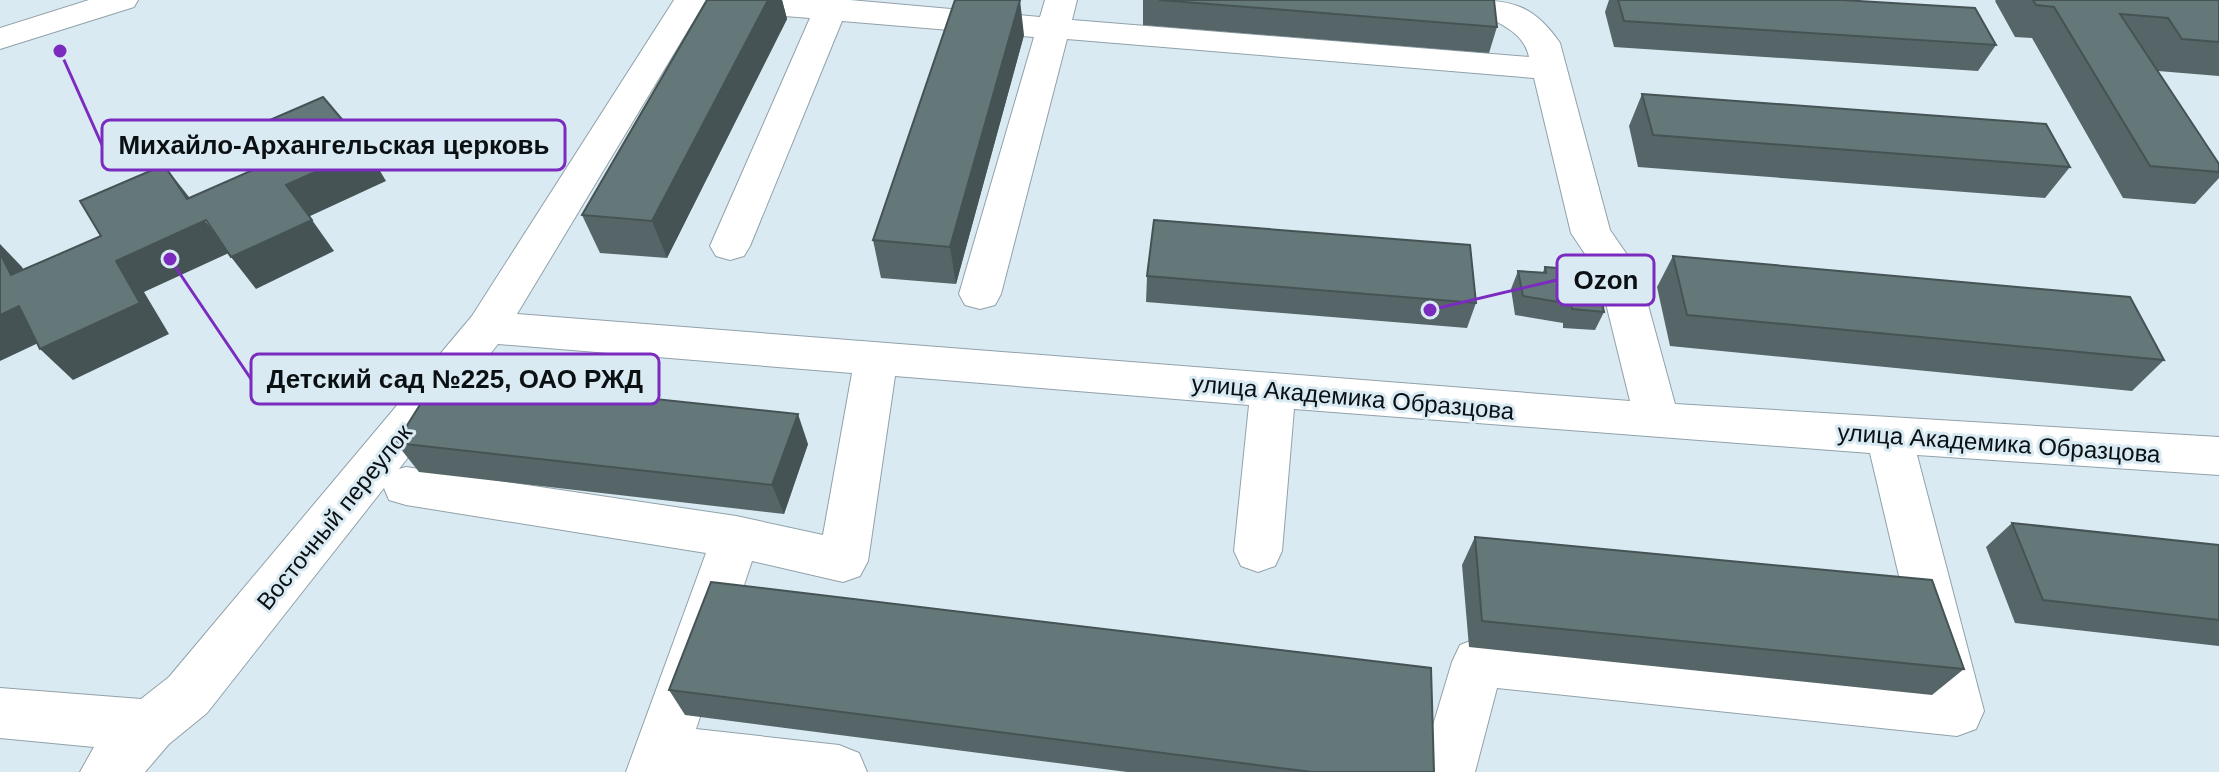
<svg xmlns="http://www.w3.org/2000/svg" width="2219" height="772" viewBox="0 0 2219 772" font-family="Helvetica,sans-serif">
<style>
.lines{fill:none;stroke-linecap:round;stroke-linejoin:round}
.minor-casing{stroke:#91a1a9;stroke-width:2}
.minor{fill:#fff;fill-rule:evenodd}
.wall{fill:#566668}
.shaded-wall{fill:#465355}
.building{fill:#647779;stroke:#465355;stroke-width:2}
.labels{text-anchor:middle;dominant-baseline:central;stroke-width:6;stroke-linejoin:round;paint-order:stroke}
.street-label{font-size:24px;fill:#0b1013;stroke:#d9eaf3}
.leader{fill:none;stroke:#7b2cbf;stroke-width:3}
.callout-dot{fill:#7b2cbf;stroke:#d9eaf3;stroke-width:3}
.callout{fill:#d9eaf3;stroke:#7b2cbf;stroke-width:3}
.callout-label{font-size:26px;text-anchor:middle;font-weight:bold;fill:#0b1013}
</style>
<rect width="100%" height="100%" fill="#d9eaf3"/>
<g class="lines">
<defs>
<g id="minor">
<polygon points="89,0 138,0 134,7 0,49 0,28"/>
<path d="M674 0H706L517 314 1630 401 1599 275 1571 233 1534 78 1067 39 1001 294 995 305 980 309 965 305 959 294 1034 37 842 21 750 246 744 256 730 260 716 256 710 246 810 18 723 11 711 8 707 0H850L1040 17 1045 0H1077L1072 20 1529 57C1522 24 1486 24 1469 0 1512 0 1534 5 1560 43L1610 230 1639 272 1675 404 2219 437V475L1917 455 1984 711 1976 729 1957 736 1497 688 1475 772H1419L1452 662 1460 645 1478 638 1924 682 1870 453 1294 409 1282 551 1275 566 1258 572 1241 566 1234 551 1249 405 895 376 868 561 860 576 843 582 752 561 696 729 839 745 859 753 867 772H626L706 553 406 505 389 500 384 488 207 713 169 744 145 772H80L94 747 0 738V688L141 699 169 677 472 316ZM498 344 852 373 823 535 736 516 406 467 399 469Z"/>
</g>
</defs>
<use href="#minor" class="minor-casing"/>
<use href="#minor" class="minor"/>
</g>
<g class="wall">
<polygon points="707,0 782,0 787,19 667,258 600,253 582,215"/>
<polygon points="1143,0 1494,0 1497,27 1489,53 1143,25"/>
<polygon points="1609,0 1842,0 1996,45 1978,71 1614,47 1605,12"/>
<polygon points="1996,0 2219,0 2219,76 2158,71 2219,164 2219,178 2195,204 2123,198 2032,38 2015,37 1995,1"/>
<polygon points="1024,35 956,284 881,278 873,240"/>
<polygon points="1642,94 2070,167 2045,198 1638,167 1629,126"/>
<polygon points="1673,256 2164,360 2132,391 1670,346 1657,287"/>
<polygon points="1545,267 1604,312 1595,330 1563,328 1563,323 1515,315 1511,289 1518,271 1543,272"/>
<polygon points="1147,276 1476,303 1467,328 1146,302"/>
<polygon points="396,443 808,444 784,514 419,472"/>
<polygon points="2012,523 2219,545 2219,646 2015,623 1986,547"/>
<polygon points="1475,537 1964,669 1932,695 1469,647 1462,565"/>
<polygon points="669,690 1434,772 1127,772 685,715"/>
</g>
<g class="shaded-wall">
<polygon points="768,0 782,0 787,19 667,258 652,221"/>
<polygon points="1020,0 1024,35 956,284 950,247"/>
<polygon points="367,149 386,181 308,217 286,185"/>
<polygon points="164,165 189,197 205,221 231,252 144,292 169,334 73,380 40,349 116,261 187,199"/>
<polygon points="312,220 334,251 256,289 231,257"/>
<polygon points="0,244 22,267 43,306 11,275 0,253"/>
<polygon points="19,306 51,337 0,361 0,315"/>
<polygon points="798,414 808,444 784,514 772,485"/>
</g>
<g class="building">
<polygon points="707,0 768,0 652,221 582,215"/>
<polygon points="955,0 1020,0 950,247 873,240"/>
<polygon points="1159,0 1494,0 1497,27"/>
<polygon points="1618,0 1842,0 1975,8 1996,45 1624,21"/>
<polygon points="2033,0 2219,0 2219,42 2182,39 2168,18 2120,14 2219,164 2219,172 2150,166 2054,7 2036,5"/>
<polygon points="1642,94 2046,124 2070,167 1653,135"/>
<polygon points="323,97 367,149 286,185 312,220 231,257 206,220 116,261 140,303 40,349 19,306 0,315 0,253 11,275 101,236 80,201 164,165 187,199 271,162 247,130"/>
<polygon points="1154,220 1470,245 1476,303 1147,276"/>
<polygon points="1673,256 2130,297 2164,360 1687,315"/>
<polygon points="1545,267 1595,271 1604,312 1572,309 1571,304 1523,296 1518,271 1546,273"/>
<polygon points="438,376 798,414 772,485 396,443"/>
<polygon points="2012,523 2219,545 2219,620 2043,600"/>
<polygon points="1475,537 1932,580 1964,669 1482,621"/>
<polygon points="711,582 1431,668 1434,772 1312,772 669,690"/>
</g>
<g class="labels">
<g class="street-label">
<text transform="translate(1353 397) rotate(5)">улица Академика Образцова</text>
<text transform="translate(1999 443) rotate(4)">улица Академика Образцова</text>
<text transform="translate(334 517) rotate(-51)">Восточный переулок</text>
</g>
</g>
<path class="leader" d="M60 51L102 145M1430 310L1557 280M170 259L251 379"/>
<g class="callout-dot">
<circle cx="60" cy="51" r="8"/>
<circle cx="1430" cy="310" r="8"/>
<circle cx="170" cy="259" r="8"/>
</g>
<g class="callout">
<rect x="102" y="120" width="463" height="50" rx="8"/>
<rect x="1557" y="255" width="97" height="50" rx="8"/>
<rect x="251" y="354" width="408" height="50" rx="8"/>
</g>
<g class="callout-label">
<text x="334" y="154">Михайло-Архангельская церковь</text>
<text x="1606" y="289">Ozon</text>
<text x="455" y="388">Детский сад №225, ОАО РЖД</text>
</g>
</svg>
